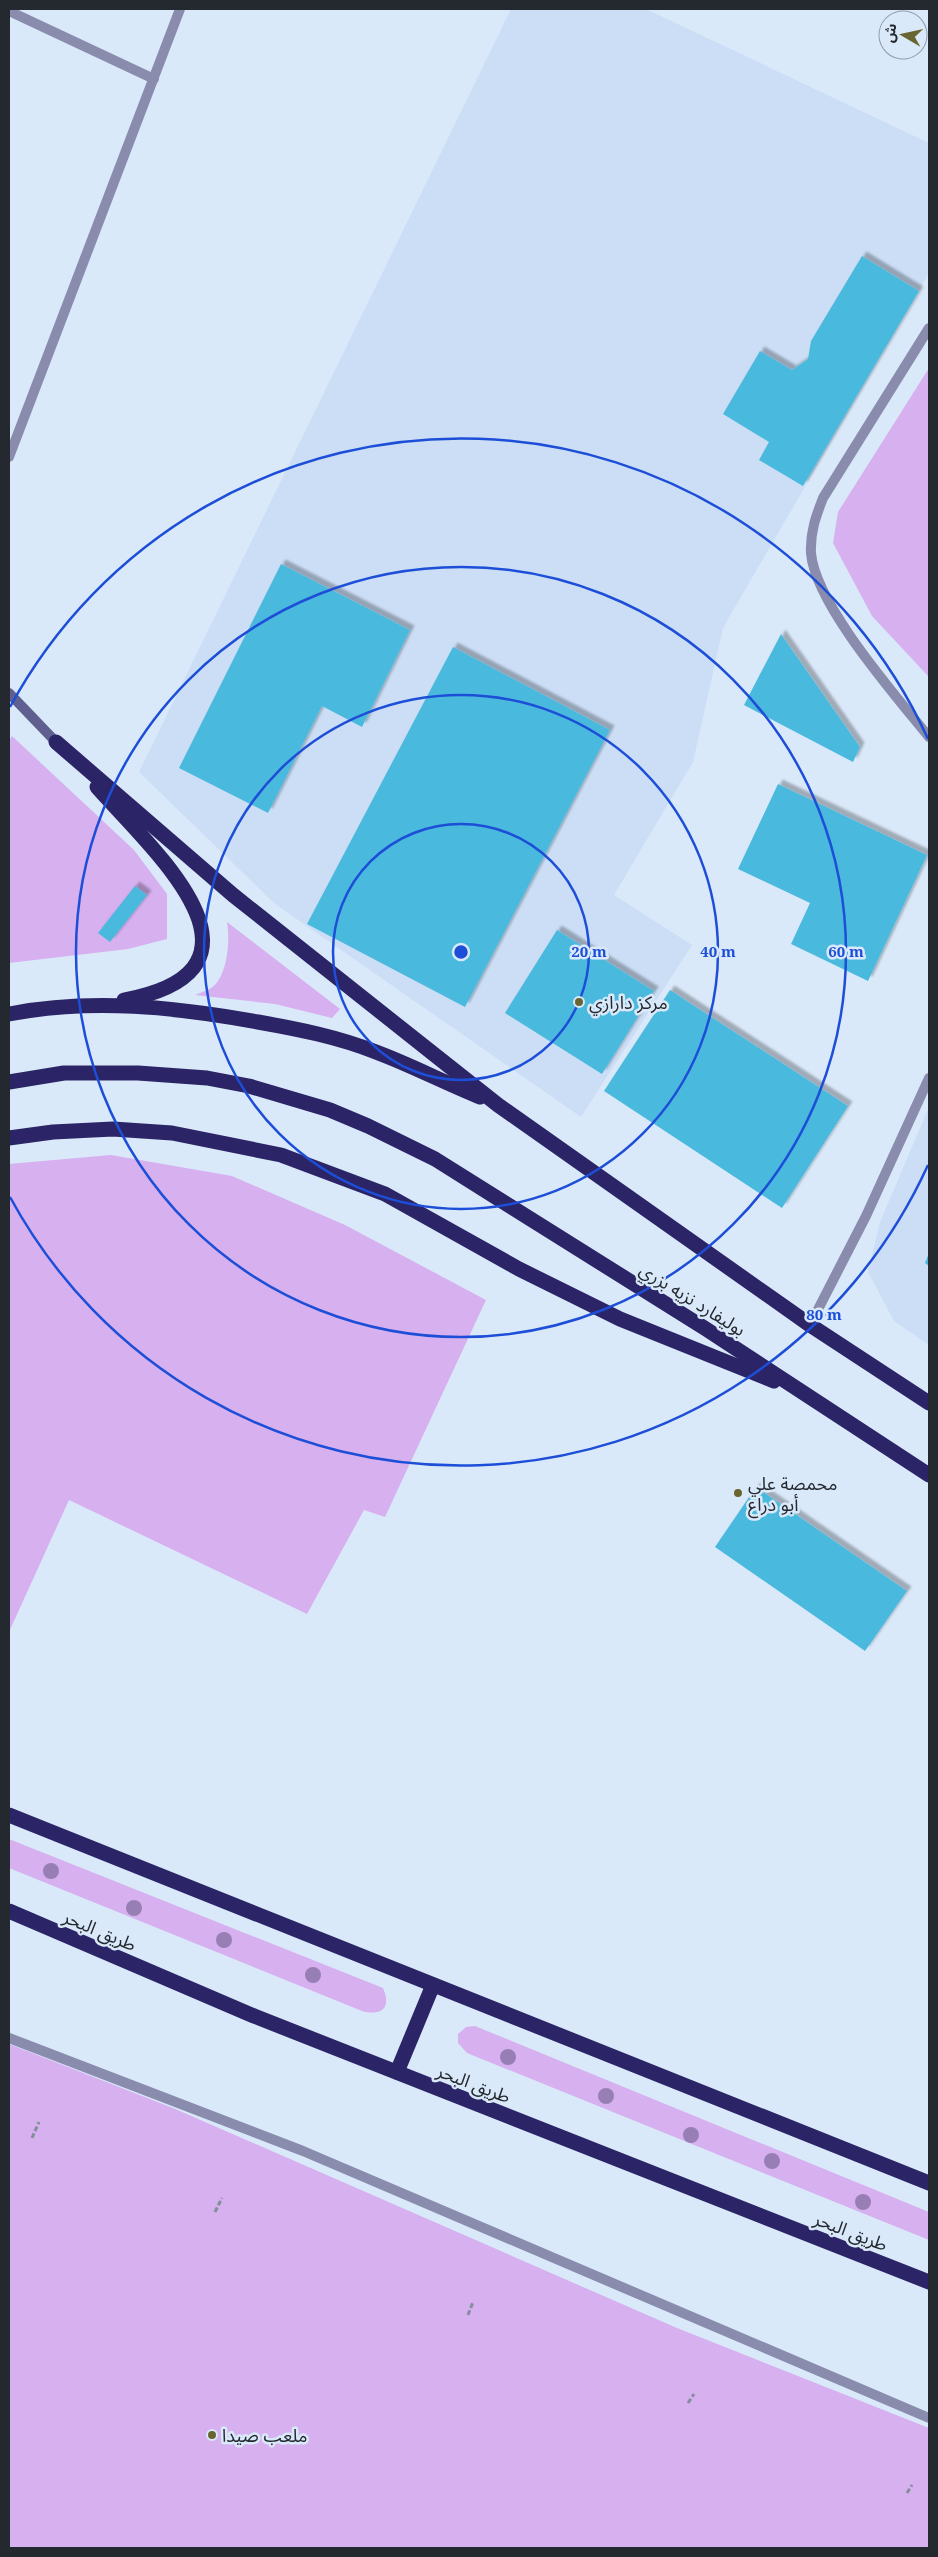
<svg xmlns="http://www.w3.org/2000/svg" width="938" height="2557" viewBox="0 0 938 2557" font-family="'Noto Serif','Noto Sans Arabic',serif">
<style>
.built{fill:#cbdef6}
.green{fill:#d6b0ef}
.building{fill:#4ab9dd;filter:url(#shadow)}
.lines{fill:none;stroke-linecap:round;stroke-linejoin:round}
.path{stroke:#848f9b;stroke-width:3;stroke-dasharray:5 2.5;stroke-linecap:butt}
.lane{stroke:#8a8cae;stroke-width:10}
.street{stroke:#8a8cae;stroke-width:10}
.secondary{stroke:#5f6090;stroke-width:10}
.highway{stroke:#2b2466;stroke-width:15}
.tree{fill:#977fb5}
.ring{fill:none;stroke:#1d4ed8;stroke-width:2.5}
.poi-dot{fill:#696531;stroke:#dae9fa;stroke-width:2}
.labels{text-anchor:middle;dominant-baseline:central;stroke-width:5;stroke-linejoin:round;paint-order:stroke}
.poi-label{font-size:18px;fill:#242930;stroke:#dae9fa;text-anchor:start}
.street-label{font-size:18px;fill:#242930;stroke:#dae9fa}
.centre{fill:#1d4ed8;stroke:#dae9fa;stroke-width:2.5}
.ring-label{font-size:15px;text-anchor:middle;font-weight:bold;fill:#1d4ed8;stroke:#dae9fa;stroke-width:5;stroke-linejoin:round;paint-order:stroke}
</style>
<defs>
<filter id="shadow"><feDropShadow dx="4.5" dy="-4.5" stdDeviation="1" flood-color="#0004"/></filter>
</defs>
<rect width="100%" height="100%" fill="#dae9fa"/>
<g class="built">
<polygon points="511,9 646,9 929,143 929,273 723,628 693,762 614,895 692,945 581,1117 275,904 139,772"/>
<polygon points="929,1107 929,1345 894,1321 868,1272 880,1222"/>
</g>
<g class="green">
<polygon points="929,368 929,677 872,616 833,543 838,512"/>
<polygon points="12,736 134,850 167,894 167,939 128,949 9,963 9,741"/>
<path d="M227 922 340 1009 332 1018 275 1004 195 995C203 992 213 989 218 981 228 966 230 939 227 922Z"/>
<polygon points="111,1155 232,1176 345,1225 486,1300 385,1517 364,1510 307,1614 69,1500 9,1632 9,1164"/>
<path d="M9 1839 383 1988C392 2009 381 2016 362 2011L9 1868Z"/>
<polygon points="475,2026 929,2212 929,2240 467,2053 458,2043 458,2034 466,2027"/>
<polygon points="9,2044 173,2108 677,2328 929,2428 929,2548 9,2548"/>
</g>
<g class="building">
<polygon points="862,256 919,291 803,486 759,460 769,442 723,414 760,351 792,370 808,359 811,341"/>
<polygon points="281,564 410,630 362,727 322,706 268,813 179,768"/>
<polygon points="781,634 860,747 853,762 744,705"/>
<polygon points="453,647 610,730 465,1007 307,924"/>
<polygon points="778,784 927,855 868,981 791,944 810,903 738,869"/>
<polygon points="135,886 147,895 110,942 98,933"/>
<polygon points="557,930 654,991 602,1074 505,1013"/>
<polygon points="670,990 848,1106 782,1208 604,1091"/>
<polygon points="929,1253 929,1266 925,1263"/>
<polygon points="756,1487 907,1591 865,1651 715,1547"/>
</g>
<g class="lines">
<g class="path">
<polyline points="32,2138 39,2122"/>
<polyline points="215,2212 222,2198"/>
<polyline points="468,2315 473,2302"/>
<polyline points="688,2403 694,2394"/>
<polyline points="907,2493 912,2485"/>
</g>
<polyline class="lane" points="9,2038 303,2151 929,2418"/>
<g class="street">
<polyline points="9,11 154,79"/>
<path d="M929 328 823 498C816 516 810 532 811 553 815 604 896 696 929 737"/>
<polyline points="9,457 180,9"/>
<polyline points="810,1325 866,1216 929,1078"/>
</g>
<polyline class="secondary" points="9,693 56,742"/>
<g class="highway">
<polyline points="56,742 233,895 498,1105 810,1325 929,1403"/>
<path d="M97 787C153 850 288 969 124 1000"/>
<path d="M9 1014C92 998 176 1007 258 1022 298 1029 338 1037 376 1052 411 1065 445 1083 480 1097"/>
<polyline points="9,1082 64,1073 138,1073 207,1078 249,1086 330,1110 368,1126 435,1159 706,1329 929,1475"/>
<polyline points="9,1138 53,1132 113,1129 172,1133 281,1155 385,1194 519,1269 620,1319 774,1381"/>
<polyline points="9,1815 929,2183"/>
<polyline points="9,1911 254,2016 929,2282"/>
<polyline points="397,2072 433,1985"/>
</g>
</g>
<g class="tree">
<circle cx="51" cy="1871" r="8"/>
<circle cx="134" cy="1908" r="8"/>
<circle cx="224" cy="1940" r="8"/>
<circle cx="313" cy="1975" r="8"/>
<circle cx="508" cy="2057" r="8"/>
<circle cx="606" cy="2096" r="8"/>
<circle cx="691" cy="2135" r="8"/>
<circle cx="772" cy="2161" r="8"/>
<circle cx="863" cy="2202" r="8"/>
</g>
<g class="ring">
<circle cx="461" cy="952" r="128"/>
<circle cx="461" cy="952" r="257"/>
<circle cx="461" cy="952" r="385"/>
<path d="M928 1165A513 513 0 0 1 10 1197M10 707A513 513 0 0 1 928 739"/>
</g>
<g class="poi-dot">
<circle cx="579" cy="1002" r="5"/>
<circle cx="738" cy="1493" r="5"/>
<circle cx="212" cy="2435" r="5"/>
</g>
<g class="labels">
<g class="poi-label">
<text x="589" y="1002">مركز دارازي</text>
<text x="748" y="1483">محمصة علي<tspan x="748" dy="21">أبو دراع</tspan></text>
<text x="222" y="2435">ملعب صيدا</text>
</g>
<g class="street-label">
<text transform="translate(693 1299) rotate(32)">بوليفارد نزيه بزري</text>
<text transform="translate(100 1930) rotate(23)">طريق البحر</text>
<text transform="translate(474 2083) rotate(21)">طريق البحر</text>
<text transform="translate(851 2231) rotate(21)">طريق البحر</text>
</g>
</g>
<circle cx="461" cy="952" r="8" class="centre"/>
<g class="ring-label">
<text x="589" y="957">20 m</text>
<text x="718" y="957">40 m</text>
<text x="846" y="957">60 m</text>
<text x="824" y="1320">80 m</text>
</g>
<rect width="938" height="2557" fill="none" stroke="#242930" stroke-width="20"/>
<g transform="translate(903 35) rotate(279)"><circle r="24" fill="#dae9fa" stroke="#919ca9"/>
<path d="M0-4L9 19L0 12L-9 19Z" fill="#696531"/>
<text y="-8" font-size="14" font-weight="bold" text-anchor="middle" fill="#242930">ش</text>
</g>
</svg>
